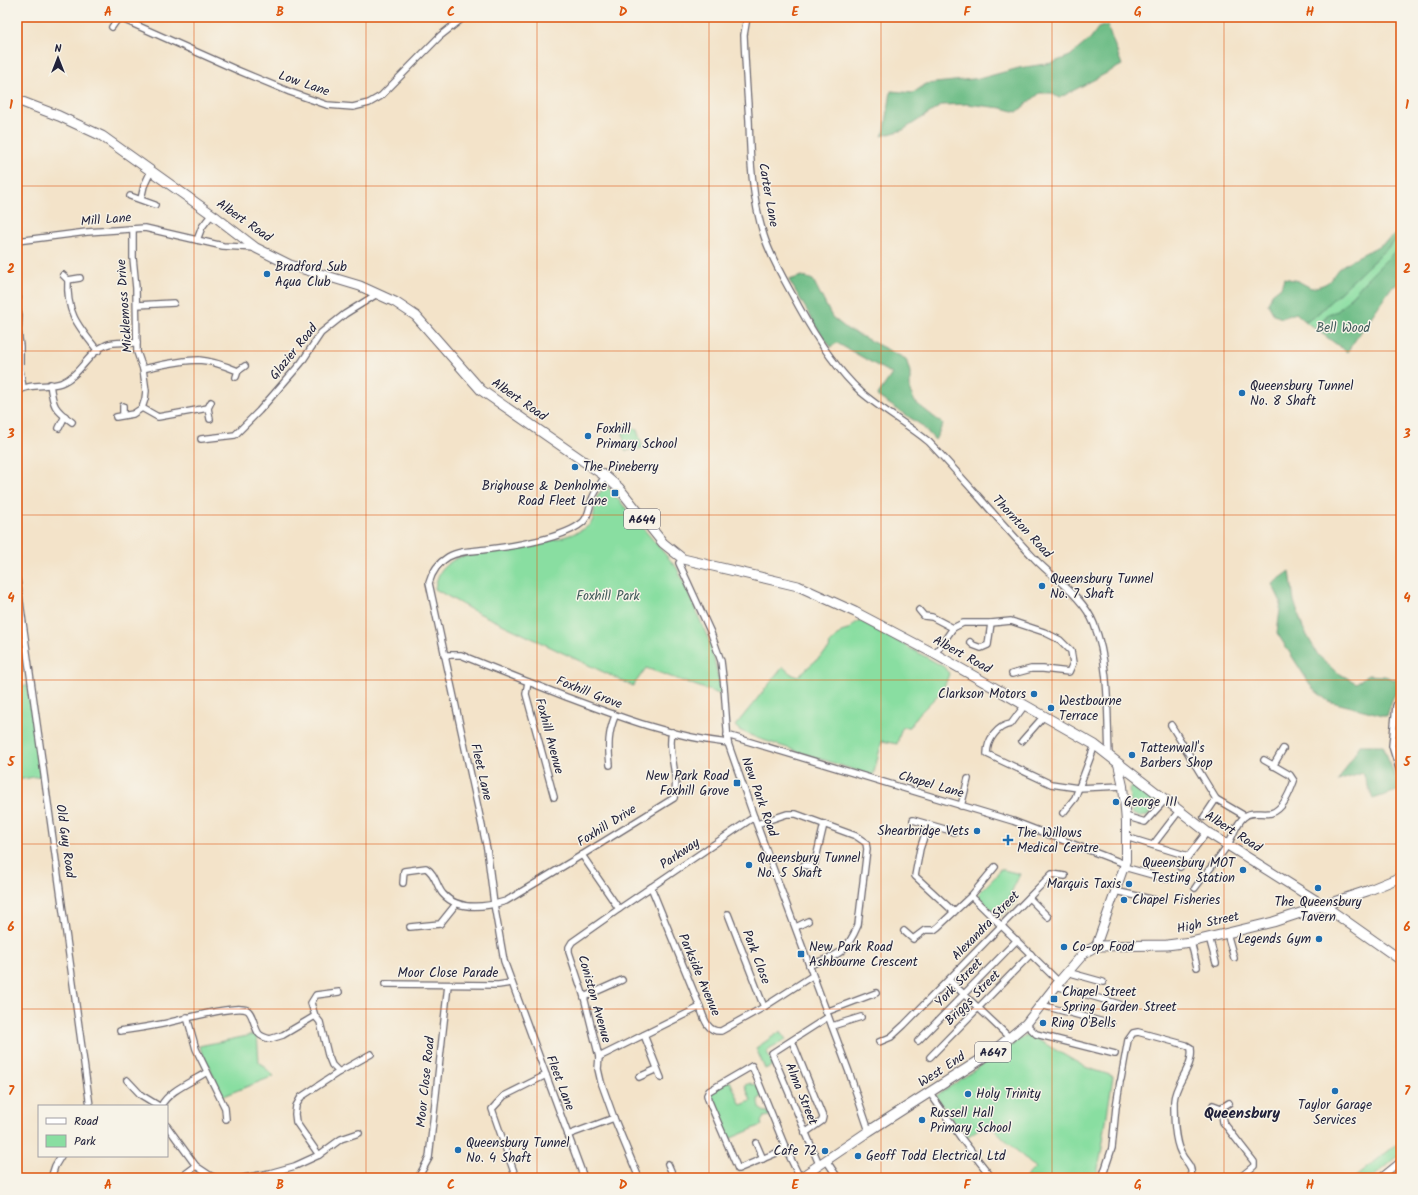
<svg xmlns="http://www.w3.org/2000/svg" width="1418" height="1195" viewBox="0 0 1418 1195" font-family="Kalam,sans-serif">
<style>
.green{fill:#89dea1;stroke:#56806e}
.forest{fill:#6ebd87;stroke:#487061}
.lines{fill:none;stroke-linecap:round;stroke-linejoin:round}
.street-casing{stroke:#6b666d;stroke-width:8}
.secondary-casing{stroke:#6b666d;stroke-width:10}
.primary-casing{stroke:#6b666d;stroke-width:11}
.street{stroke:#fff;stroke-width:5.5}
.secondary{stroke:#fff;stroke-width:8}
.primary{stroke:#fff;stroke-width:9}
.grid{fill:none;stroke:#de560e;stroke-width:1;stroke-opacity:0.55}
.poi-dot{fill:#1f6fb2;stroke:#f7f3e8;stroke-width:1.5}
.labels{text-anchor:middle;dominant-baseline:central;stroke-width:3;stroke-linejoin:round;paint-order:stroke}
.shield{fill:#f7f3e8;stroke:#62616f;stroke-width:1}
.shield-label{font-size:12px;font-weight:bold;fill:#22223b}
.street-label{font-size:13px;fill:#22223b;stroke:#f7f3e8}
.poi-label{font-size:13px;fill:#22223b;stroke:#f7f3e8;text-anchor:start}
.park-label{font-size:13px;fill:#415a5a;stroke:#f7f3e8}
.quarter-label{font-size:15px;font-weight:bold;fill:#22223b;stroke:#f7f3e8}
.neatline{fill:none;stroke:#de560e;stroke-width:1.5}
.grid-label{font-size:13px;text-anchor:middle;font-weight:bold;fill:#de560e}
</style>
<rect width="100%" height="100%" fill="#f7f3e8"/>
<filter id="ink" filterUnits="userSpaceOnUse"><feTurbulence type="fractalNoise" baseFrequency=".025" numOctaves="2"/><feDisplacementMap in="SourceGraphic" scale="8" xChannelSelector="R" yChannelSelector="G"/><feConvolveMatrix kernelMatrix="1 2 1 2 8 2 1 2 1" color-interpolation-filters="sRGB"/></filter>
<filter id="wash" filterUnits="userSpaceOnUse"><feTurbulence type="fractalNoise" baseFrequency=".012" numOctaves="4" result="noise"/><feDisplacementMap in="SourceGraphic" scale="16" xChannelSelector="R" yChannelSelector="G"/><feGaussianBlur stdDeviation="0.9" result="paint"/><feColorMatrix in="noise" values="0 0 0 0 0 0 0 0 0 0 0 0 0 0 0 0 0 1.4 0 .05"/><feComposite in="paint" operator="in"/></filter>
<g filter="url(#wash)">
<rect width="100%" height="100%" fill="#f3e3c9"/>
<g class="green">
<polygon points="1401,235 1401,245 1369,277 1338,311 1328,314 1317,330 1305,321 1314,317"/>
<polygon points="626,424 637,430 643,448 625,451 622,426"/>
<path d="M606 485 677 568 711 645 722 695 646 668 633 686 470 609 435 589C438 571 442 566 459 557 483 553 579 541 591 523 596 516 593 508 596 500 597 495 603 489 606 485Z"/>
<polygon points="859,620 946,668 949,674 943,690 918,715 910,727 902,727 897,744 882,741 873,776 757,738 739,730 735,726 783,667 790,673 797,677 829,649 830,643 841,632 848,630"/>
<polygon points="28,685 40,776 17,780 17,687"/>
<polygon points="1141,786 1157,801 1148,816 1140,817 1132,814 1129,790 1131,787"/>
<polygon points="1000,869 1020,874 1010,895 1013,895 1013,899 1017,902 1001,916 997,915 979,897 979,893 996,876"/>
<polygon points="781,1031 786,1040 770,1048 767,1052 773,1065 765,1069 756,1048"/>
<polygon points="257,1034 259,1062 274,1076 223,1096 199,1046"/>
<polygon points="1028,1034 1085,1067 1113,1076 1101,1154 1096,1178 1025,1178 1035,1168 988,1123 965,1138 936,1096"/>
<path d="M730 1081 741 1105 751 1101 745 1085 751 1083 752 1085 757 1084 762 1097 758 1099C761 1105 758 1112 768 1112L770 1116 764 1117 761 1122 762 1125 729 1139 710 1098C711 1089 723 1085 730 1081Z"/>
<polygon points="1401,1141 1401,1154 1372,1178 1354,1178"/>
</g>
<g class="forest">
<polygon points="1107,25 1122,65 1059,98 1051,93 1040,93 1017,112 1002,108 967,104 942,105 903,130 882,136 885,130 891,91 913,93 926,84 982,78 1019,68 1052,63 1070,56 1090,39 1098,28"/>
<path d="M1401 228V235L1314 317 1305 321 1296 313 1282 318 1274 315 1268 304 1272 294 1281 287 1284 278 1298 281 1311 288C1315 287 1321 286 1325 284 1332 281 1335 270 1342 266 1361 252 1386 247 1401 228Z"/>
<polygon points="1401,245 1401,282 1391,288 1347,352 1317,330 1328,314 1338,311 1369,277"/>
<polygon points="802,276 813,280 832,317 847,329 906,359 910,372 910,391 915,402 943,424 935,440 921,425 877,396 892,374 837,343 831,347 819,331 789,280"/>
<polygon points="1290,571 1294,601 1303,628 1318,655 1335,671 1356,683 1368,675 1385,676 1401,682 1392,700 1387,716 1328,701 1313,689 1277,633 1281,602 1272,584"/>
<polygon points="1360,745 1383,745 1400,790 1373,799 1363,773 1338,781"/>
</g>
</g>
<g filter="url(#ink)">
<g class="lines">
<defs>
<g id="street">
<polyline points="118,17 237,70 290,92 327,105 353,107 369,103 381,96 440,36 464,17"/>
<path d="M747 17 744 35C745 63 747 91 749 120 750 158 752 199 764 236 772 261 787 284 799 307 816 338 835 368 861 392 882 410 907 424 929 442 965 480 999 521 1035 559 1055 580 1083 596 1094 624 1110 665 1107 713 1109 756"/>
<polyline points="112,27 119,17"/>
<polyline points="130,196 155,205"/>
<polyline points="141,199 144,186 151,171"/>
<polyline points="197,240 202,227 212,214"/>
<polyline points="17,241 87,232 145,228 223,246 256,248"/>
<polyline points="63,275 68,280 80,278"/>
<path d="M68 280C66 313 78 326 98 351"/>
<polyline points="17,300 18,298"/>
<polyline points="137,305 174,303"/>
<polyline points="17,310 19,315 18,331 20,346 20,370 23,387"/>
<path d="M143 369C161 365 181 360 199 360 212 361 226 366 238 371"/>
<polyline points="236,377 238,371 245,366"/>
<path d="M50 384C53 406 54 409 72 422"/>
<path d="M17 392C30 382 47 388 61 383 80 376 88 352 106 345 115 341 128 343 137 343"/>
<polyline points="123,406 123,415"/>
<polyline points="142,408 158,417 208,408"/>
<polyline points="116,417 133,414 142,408 145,399 146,391 143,369 137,352 136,288 133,258 133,229"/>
<polyline points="210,419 208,408 211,402"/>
<polyline points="59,428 65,416"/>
<polyline points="201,439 235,435 259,411 301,363 321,333 345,314 377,294"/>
<polyline points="683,559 679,563 711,633 721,661 724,686 728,743 754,817 849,1072 869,1131"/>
<polyline points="17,580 90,1106"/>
<polyline points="919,610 924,616 932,617 953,628"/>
<polyline points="970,642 973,645 981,648 988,645 991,623"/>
<polyline points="935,654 953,628 963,623 991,623 1011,621 1044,632 1060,640 1071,651 1073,663 1069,672 1043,669 1031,669 1012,674"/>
<path d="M444 655H461C495 669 529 682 564 696 617 716 671 737 728 743"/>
<polyline points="528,682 526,694 554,797"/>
<polyline points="1401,694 1396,706 1392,746 1401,775"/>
<path d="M1025 705 1011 724C997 726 987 740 987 754L1051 784 1078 788 1123 786"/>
<polyline points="1171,725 1216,799 1204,817"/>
<polyline points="727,735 1013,821 1125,864"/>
<polyline points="1022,741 1044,716"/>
<path d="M610 765C608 746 608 733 615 716"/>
<polyline points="1273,766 1283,749"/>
<polyline points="1216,799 1245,816"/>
<polyline points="961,806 968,779"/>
<polyline points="1063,813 1075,798 1095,745"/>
<polyline points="1125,816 1145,822 1165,800"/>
<polyline points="913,820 955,832"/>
<path d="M757 824 787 814H796L856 836 866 843 867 849 858 925C846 954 837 956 809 965"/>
<polyline points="928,825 920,849 915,876 954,912"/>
<polyline points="1126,837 1188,856"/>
<polyline points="1153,845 1179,811"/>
<polyline points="582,855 619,909 572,942 569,947 569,952 584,997 599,1057 598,1069 601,1082 614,1118 639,1178"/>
<polyline points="804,865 814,867"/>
<polyline points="1124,867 1167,879"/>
<polyline points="1180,867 1207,832"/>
<polyline points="812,875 824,824"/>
<path d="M403 883 404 871 426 868C436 874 436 886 443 894 458 911 486 907 506 901L582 855 674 798C680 775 667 754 672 732"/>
<path d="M651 887 700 1007C704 1018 707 1032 721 1031L764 1007 812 976"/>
<path d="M1195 888C1205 874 1217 861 1227 846 1233 837 1235 825 1244 817 1251 810 1262 815 1271 813 1283 810 1290 792 1294 781L1290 775 1264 760"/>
<polyline points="1115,891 1155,900"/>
<polyline points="971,896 1059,982"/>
<polyline points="1029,898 1048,917"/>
<polyline points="619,909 754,817"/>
<polyline points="728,914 764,1007"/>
<polyline points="410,927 440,924 456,904"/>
<polyline points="796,927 808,921"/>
<polyline points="904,931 913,939 925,930 934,930 938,927 971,896 995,867"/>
<polyline points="1227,933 1234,958"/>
<polyline points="1209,937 1216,963"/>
<polyline points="1191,942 1197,967"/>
<polyline points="1067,972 1103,982"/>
<polyline points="949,980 1010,1038"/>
<polyline points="385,984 498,985 511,983"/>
<polyline points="1056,986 1119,1004"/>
<polyline points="339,992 316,995 311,1003 315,1016 320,1022 328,1055 332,1065 339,1072"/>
<polyline points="584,997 622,980"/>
<polyline points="1041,1005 1111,1024"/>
<polyline points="826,1012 876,993"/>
<polyline points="187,1017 196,1049 225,1108 226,1119"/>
<polyline points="1026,1024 1036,1034 1115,1054"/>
<polyline points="832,1026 861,1017"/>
<path d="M120 1031C134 1029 148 1027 162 1024 177 1021 235 1004 247 1010 253 1013 254 1028 259 1034 262 1037 266 1038 270 1039L283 1035 315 1016"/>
<polyline points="644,1035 661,1078"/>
<polyline points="792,1041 823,1117 822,1121 805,1133"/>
<polyline points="918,1041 1017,940"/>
<polyline points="879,1042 891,1037 904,1025 1052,874 1065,876"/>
<polyline points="599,1057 700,1007"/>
<polyline points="930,1057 1031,954"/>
<polyline points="639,1077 657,1069"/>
<path d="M1121 1079 1128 1040 1133 1033 1138 1032 1186 1045 1191 1048C1194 1068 1175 1082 1174 1101 1174 1116 1174 1140 1181 1153 1186 1164 1193 1164 1191 1178"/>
<polyline points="127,1080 141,1095 159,1106"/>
<polyline points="930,1093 961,1138 992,1178"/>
<polyline points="1229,1103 1221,1108 1223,1122 1254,1162 1254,1166 1243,1175 1242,1178"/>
<polyline points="1213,1105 1221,1108"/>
<path d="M161 1106C169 1090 192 1082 207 1072"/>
<polyline points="167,1126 196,1166"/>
<polyline points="568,1135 614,1118"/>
<polyline points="756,1143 763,1159"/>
<polyline points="786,1149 738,1169 708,1099 707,1095 709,1091 752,1066 786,1149 800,1178"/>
<polyline points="319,1155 296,1122 295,1114 296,1106 301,1097 339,1072 371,1054"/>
<polyline points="826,1160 838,1178"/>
<polyline points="668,1164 674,1178"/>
<polyline points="819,1164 772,1053 828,1017"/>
<polyline points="51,1178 55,1166 61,1156"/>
<polyline points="180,1178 196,1166 211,1176 217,1178"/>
<polyline points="244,1178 270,1173 295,1166 319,1155 341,1139 359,1133"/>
<polyline points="418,1178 429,1158 448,985"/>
<polyline points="516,1178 492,1109 504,1096 546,1075"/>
<path d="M584 1178 504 961 494 904 487 849 429 583C432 572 438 563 448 557 460 550 476 551 490 549 514 546 565 538 583 522 590 515 589 505 593 497 596 490 601 483 605 476"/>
<polyline points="1102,1178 1112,1148 1116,1107 1120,1082"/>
<polyline points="1380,1178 1401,1161"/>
</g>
<polyline id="secondary" points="1096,946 1126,861 1126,822 1123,786 1118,764"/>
<g id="primary">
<polyline points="17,100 59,116 102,136 217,218 256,248 290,265 360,286 395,302 416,316 481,390 605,476 619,488 663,543 683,559 798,586 855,612 935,654 1095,745 1207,832 1323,905 1401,960"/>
<polyline points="800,1178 869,1131 991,1053 1026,1024 1059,982 1084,953 1096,946 1167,945 1191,942 1273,922 1367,891 1401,877"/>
</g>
</defs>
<use href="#street" class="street-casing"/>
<use href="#secondary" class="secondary-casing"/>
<use href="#primary" class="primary-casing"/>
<use href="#street" class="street"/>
<use href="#secondary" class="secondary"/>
<use href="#primary" class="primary"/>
</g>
</g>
<path class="grid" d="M194 17V1178M366 17V1178M537 17V1178M709 17V1178M881 17V1178M1052 17V1178M1224 17V1178M17 186H1401M17 351H1401M17 515H1401M17 680H1401M17 844H1401M17 1009H1401"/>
<g class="poi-dot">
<circle cx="267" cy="274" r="4"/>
<circle cx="1242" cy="393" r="4"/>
<circle cx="588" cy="436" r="4"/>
<circle cx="575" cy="467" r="4"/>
<rect x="611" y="489" width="8" height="8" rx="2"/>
<circle cx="1042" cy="586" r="4"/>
<circle cx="1034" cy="694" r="4"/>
<circle cx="1051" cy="708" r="4"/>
<circle cx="1132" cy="755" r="4"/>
<rect x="733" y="779" width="8" height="8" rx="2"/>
<circle cx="1116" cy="802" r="4"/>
<circle cx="977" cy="831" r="4"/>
<path d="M1006 834h4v4h4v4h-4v4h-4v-4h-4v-4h4z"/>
<circle cx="749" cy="865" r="4"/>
<circle cx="1243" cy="870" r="4"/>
<circle cx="1129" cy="884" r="4"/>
<circle cx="1318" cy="888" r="4"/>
<circle cx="1124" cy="900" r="4"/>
<circle cx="1319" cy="939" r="4"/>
<circle cx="1064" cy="947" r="4"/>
<rect x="797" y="950" width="8" height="8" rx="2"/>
<rect x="1050" y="995" width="8" height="8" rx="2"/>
<circle cx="1043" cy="1023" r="4"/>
<circle cx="1335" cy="1091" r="4"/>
<circle cx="968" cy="1094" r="4"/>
<circle cx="922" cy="1120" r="4"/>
<circle cx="458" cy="1150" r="4"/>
<circle cx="825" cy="1151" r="4"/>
<circle cx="858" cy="1156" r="4"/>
</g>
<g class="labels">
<g class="shield">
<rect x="624" y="509" width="36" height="20" rx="3"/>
<rect x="975" y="1042" width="36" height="20" rx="3"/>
</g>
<g class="shield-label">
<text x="642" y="519">A644</text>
<text x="993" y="1052">A647</text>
</g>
<g class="street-label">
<text transform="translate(304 84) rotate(19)">Low Lane</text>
<text transform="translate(768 195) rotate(80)">Carter Lane</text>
<text transform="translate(106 220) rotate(-5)">Mill Lane</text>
<text transform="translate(244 221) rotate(35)">Albert Road</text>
<text transform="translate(125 306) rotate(-94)">Micklemoss Drive</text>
<text transform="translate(294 352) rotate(-51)">Glazier Road</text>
<text transform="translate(519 400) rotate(35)">Albert Road</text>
<text transform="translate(1022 527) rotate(47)">Thornton Road</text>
<text transform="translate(962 655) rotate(29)">Albert Road</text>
<text transform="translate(589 693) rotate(21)">Foxhill Grove</text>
<text transform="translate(549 736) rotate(75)">Foxhill Avenue</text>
<text transform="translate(481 772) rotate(77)">Fleet Lane</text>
<text transform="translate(931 785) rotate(16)">Chapel Lane</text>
<text transform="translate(759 797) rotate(70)">New Park Road</text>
<text transform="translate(607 826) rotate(-32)">Foxhill Drive</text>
<text transform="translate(1233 832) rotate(33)">Albert Road</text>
<text transform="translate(65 841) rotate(82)">Old Guy Road</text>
<text transform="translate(680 854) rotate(-34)">Parkway</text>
<text transform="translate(1208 923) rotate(-12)">High Street</text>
<text transform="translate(986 926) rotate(-46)">Alexandra Street</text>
<text transform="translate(756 957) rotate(69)">Park Close</text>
<text x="448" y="973">Moor Close Parade</text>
<text transform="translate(699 975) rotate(67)">Parkside Avenue</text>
<text transform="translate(959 983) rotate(-46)">York Street</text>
<text transform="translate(973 998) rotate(-45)">Briggs Street</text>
<text transform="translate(594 999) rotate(74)">Coniston Avenue</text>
<text transform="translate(942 1070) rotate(-33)">West End</text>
<text transform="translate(426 1082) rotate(-84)">Moor Close Road</text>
<text transform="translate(560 1083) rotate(69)">Fleet Lane</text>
<text transform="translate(801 1094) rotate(68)">Alma Street</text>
</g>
<g class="poi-label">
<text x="275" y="267">Bradford Sub<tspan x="275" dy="15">Aqua Club</tspan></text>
<text x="1250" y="386">Queensbury Tunnel<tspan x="1250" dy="15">No. 8 Shaft</tspan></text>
<text x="596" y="429">Foxhill<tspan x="596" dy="15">Primary School</tspan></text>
<text x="583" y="467">The Pineberry</text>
<text x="607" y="486" text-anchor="end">Brighouse &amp; Denholme<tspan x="607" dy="15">Road Fleet Lane</tspan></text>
<text x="1050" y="579">Queensbury Tunnel<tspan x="1050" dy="15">No. 7 Shaft</tspan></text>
<text x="1026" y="694" text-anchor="end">Clarkson Motors</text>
<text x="1059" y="701">Westbourne<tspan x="1059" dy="15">Terrace</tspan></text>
<text x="1140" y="748">Tattenwall's<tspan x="1140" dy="15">Barbers Shop</tspan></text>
<text x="729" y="776" text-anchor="end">New Park Road<tspan x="729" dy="15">Foxhill Grove</tspan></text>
<text x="1124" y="802">George III</text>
<text x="969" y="831" text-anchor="end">Shearbridge Vets</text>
<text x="1017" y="833">The Willows<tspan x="1017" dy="15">Medical Centre</tspan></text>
<text x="757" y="858">Queensbury Tunnel<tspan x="757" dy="15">No. 5 Shaft</tspan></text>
<text x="1235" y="863" text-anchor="end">Queensbury MOT<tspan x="1235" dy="15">Testing Station</tspan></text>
<text x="1121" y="884" text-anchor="end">Marquis Taxis</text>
<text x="1132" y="900">Chapel Fisheries</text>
<text x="1318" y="902" text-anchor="middle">The Queensbury<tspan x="1318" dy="15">Tavern</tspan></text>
<text x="1311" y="939" text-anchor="end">Legends Gym</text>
<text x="809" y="947">New Park Road<tspan x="809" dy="15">Ashbourne Crescent</tspan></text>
<text x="1072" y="947">Co-op Food</text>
<text x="1062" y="992">Chapel Street<tspan x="1062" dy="15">Spring Garden Street</tspan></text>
<text x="1051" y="1023">Ring O'Bells</text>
<text x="976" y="1094">Holy Trinity</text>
<text x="1335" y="1105" text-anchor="middle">Taylor Garage<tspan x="1335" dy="15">Services</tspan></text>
<text x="930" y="1113">Russell Hall<tspan x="930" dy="15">Primary School</tspan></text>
<text x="466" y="1143">Queensbury Tunnel<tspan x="466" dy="15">No. 4 Shaft</tspan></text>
<text x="817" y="1151" text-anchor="end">Cafe 72</text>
<text x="866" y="1156">Geoff Todd Electrical Ltd</text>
</g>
<g class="park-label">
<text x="1343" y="328">Bell Wood</text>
<text x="608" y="596">Foxhill Park</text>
</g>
<g class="quarter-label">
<text x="1242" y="1114">Queensbury</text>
</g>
</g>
<rect width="1418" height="1195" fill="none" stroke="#f7f3e8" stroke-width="44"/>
<rect x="38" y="1105" width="130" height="52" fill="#f7f3e8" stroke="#a29fa3"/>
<rect x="46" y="1118" width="20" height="6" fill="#ffffff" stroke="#a29fa3"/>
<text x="74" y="1125" font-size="12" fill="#22223b">Road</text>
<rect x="46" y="1135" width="20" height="12" fill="#89dea1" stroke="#a29fa3"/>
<text x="74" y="1145" font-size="12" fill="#22223b">Park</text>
<g transform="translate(58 58)" stroke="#f7f3e8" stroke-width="3" paint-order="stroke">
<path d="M0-3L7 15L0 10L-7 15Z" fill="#22223b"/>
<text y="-6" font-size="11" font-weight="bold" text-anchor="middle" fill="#22223b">N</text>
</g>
<rect x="22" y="22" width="1374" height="1151" class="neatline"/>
<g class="grid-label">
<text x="108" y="16">A</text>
<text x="280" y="16">B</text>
<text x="451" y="16">C</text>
<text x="623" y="16">D</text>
<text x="795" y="16">E</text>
<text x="967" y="16">F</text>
<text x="1138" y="16">G</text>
<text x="1310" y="16">H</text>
<text x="11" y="109">1</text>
<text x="1407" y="109">1</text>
<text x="11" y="273">2</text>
<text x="1407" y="273">2</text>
<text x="11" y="438">3</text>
<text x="1407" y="438">3</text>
<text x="11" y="602">4</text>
<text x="1407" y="602">4</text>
<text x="11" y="766">5</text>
<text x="1407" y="766">5</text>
<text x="11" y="931">6</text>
<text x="1407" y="931">6</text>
<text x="11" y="1095">7</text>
<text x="1407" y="1095">7</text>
<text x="108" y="1189">A</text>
<text x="280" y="1189">B</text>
<text x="451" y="1189">C</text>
<text x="623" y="1189">D</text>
<text x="795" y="1189">E</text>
<text x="967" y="1189">F</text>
<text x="1138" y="1189">G</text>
<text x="1310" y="1189">H</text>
</g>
</svg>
